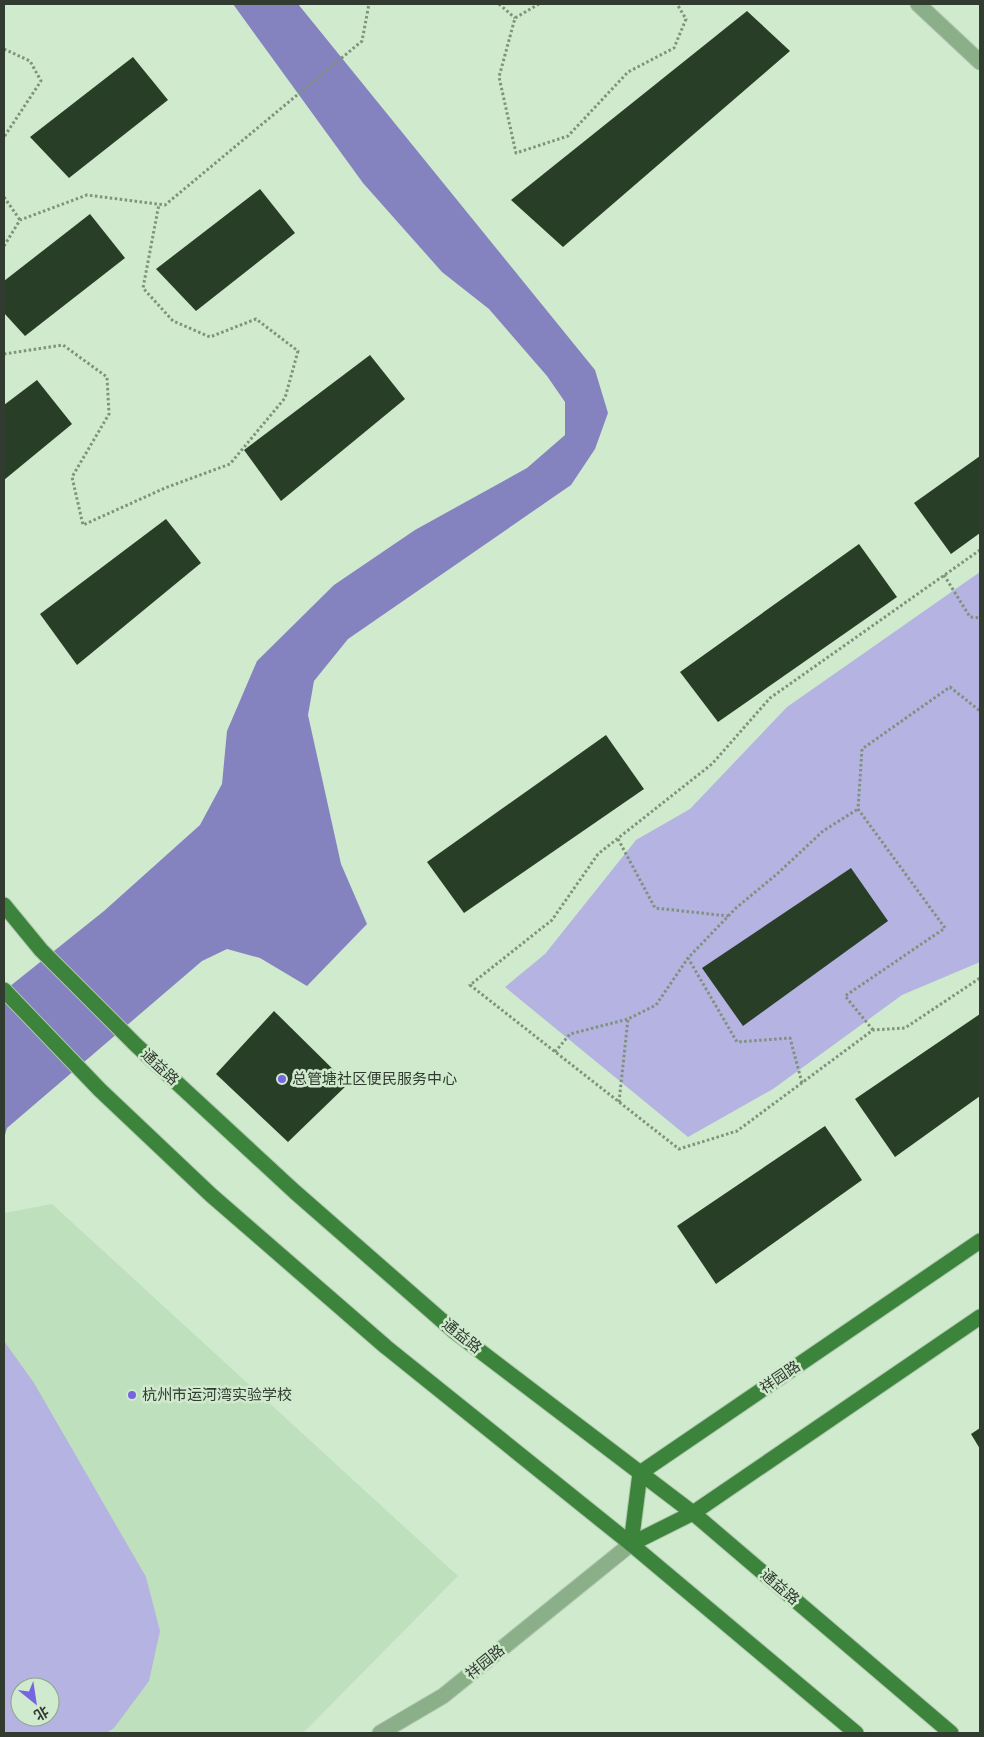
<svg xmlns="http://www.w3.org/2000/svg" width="984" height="1737" viewBox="0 0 984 1737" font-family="Roboto,'Noto Sans SC',sans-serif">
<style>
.built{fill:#bfe0bd;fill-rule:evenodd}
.green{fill:#b4b3e1;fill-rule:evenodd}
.water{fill:#8582c0}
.building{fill:#293e27}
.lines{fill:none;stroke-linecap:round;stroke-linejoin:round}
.minor-casing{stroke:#afc7ae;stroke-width:17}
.major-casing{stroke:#afc7ae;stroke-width:17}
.path{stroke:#7f927e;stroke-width:3;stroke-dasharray:2.5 2.5;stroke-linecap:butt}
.minor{stroke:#8bb089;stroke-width:15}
.major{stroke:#3c843b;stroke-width:15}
.poi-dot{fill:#7565e0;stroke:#cfeacd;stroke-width:2}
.labels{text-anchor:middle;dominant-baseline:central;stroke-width:5;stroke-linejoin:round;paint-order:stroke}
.street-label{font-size:15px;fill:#313b30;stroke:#cfeacd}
.poi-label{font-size:15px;fill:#313b30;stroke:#cfeacd;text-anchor:start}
</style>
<rect width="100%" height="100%" fill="#cfeacd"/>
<path class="built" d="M52 1204 458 1576 303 1733H4V1213ZM20 1687H50V1717H20Z"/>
<g class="green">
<polygon points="980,572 980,962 902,995 773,1089 688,1137 505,987 545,954 636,840 690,809 787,707"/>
<path d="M4 1341 34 1383 146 1577 160 1631 149 1681 114 1728 106 1733H4ZM20 1687H50V1717H20Z"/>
</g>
<polygon class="water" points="233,4 298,4 595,370 608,413 595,449 571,485 348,639 314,681 308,715 341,864 367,924 307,986 260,958 227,949 202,961 7,1128 4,1138 4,991 104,911 200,825 222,784 227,731 257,661 334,585 415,530 527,468 565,435 565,402 547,376 489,309 442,272 363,183"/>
<g class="building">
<polygon points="747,11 790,51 563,247 511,200"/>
<polygon points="133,57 168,100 69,178 30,137"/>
<polygon points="260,189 295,233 196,311 156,269"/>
<polygon points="90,214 125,258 25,336 4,313 4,281"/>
<polygon points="370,355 405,399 281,501 244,450"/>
<polygon points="37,380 72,424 4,480 4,405"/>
<polygon points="980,456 980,533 951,554 914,503"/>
<polygon points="166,519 201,563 77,665 40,614"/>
<polygon points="859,544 897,597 718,722 680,672"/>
<polygon points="606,735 644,789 464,913 427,862"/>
<polygon points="851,868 888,921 743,1026 702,968"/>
<polygon points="274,1011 348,1084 288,1142 216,1074"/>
<polygon points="980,1014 980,1096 895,1157 855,1099"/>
<polygon points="825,1126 862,1180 716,1284 677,1226"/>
<polygon points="980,1428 980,1449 971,1434"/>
</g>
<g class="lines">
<defs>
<g id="minor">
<polyline points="918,4 980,62"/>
<polyline points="380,1733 443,1696 631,1544"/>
</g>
<g id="major">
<polyline points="4,905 41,950 136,1045 295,1192 455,1332 693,1513 951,1733"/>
<polyline points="4,990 100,1090 211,1195 386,1347 631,1544 856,1733"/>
<polyline points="631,1544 640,1473 980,1241"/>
<polyline points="631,1544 693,1513 980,1317"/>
</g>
</defs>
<use href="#minor" class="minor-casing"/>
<use href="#major" class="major-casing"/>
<g class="path">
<polyline points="499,4 515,18"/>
<polyline points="539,4 515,18 499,77 516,153 568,136 628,72 674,48 686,19 677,4"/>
<polyline points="4,49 30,61 41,81 4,137"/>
<polyline points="4,197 20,220"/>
<polyline points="4,246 20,220 87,195 165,205 362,41 369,4"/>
<polyline points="4,354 63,345 107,377 109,414 72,477 83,525 165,488 230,464 285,398 298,351 256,319 210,337 173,321 143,288 159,204"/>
<polyline points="980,550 770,698 712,764 598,854 552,920 470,985 679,1149 737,1131 873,1030 905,1028 980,978"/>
<polyline points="944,575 970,617 980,618"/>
<polyline points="618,839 655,908 728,916"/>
<polyline points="873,1030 845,996 945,928 858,809 862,749 950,687 980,711"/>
<polyline points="555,1052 570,1034 628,1019"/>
<polyline points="802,1083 790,1038 737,1042 688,958 736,908 777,874 823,831 858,809"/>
<polyline points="619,1102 628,1019 656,1005 688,958"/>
</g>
<use href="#minor" class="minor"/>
<use href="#major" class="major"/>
</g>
<g class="poi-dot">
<circle cx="282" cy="1079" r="5"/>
<circle cx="132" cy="1395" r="5"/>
</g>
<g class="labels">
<g class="street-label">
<text transform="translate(160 1067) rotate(43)">通益路</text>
<text transform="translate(462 1336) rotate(39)">通益路</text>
<text transform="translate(780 1377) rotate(-34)">祥园路</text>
<text transform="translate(780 1587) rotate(41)">通益路</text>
<text transform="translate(485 1662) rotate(-39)">祥园路</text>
</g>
<g class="poi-label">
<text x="292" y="1079">总管塘社区便民服务中心</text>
<text x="142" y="1395">杭州市运河湾实验学校</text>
</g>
</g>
<rect width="984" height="1737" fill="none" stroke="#313b30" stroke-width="10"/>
<g transform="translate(35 1702) rotate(150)"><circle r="24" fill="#cfeacd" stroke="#90a48e"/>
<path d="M0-4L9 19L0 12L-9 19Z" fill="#7565e0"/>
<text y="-8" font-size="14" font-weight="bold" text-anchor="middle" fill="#313b30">北</text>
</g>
</svg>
